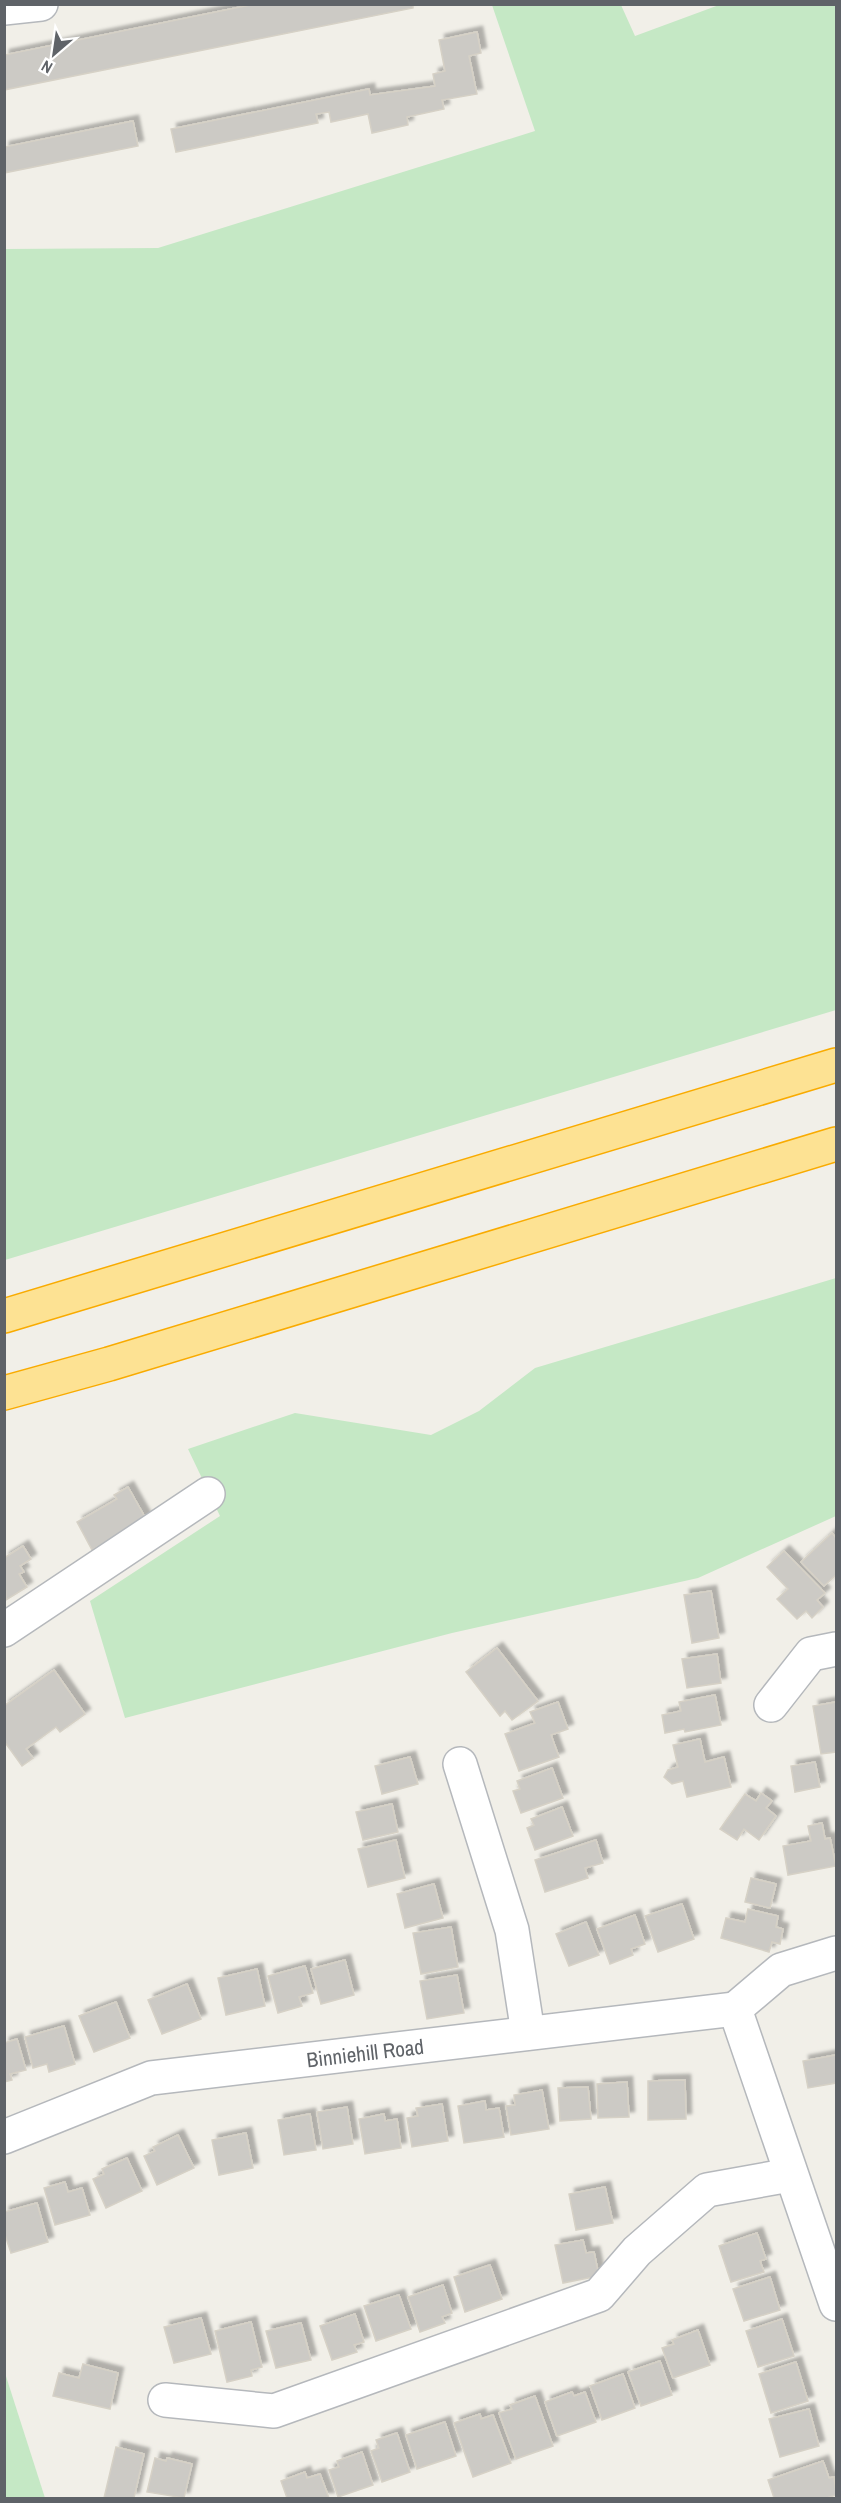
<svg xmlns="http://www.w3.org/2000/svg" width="841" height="2503" viewBox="0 0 841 2503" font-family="'Archivo Narrow',sans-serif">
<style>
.green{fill:#c5e8c5}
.building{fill:#cccac5;stroke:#d6d1c6;stroke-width:1.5;filter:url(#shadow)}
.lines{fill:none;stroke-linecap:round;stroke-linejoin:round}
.minor-casing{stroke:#b5b8bc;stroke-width:36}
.highway-casing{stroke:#f9ab00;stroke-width:36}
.minor{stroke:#fff;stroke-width:33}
.highway{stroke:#fde293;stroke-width:33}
.labels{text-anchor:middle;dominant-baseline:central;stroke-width:4.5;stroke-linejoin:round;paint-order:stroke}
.street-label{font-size:21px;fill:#5f6368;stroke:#fff}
</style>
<defs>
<filter id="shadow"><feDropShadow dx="5.5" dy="-5.5" stdDeviation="1.5" flood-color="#0004"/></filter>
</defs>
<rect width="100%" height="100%" fill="#f1efe8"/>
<g class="green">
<polygon points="492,5 621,5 635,36 719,5 836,5 836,1010 5,1260 5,249 158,248 535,131"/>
<polygon points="836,1278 836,1516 698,1578 452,1633 125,1718 90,1601 220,1516 188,1449 295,1413 431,1435 479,1411 535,1368"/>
<polygon points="4,2370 45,2498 5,2498"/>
</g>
<g class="building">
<polygon points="255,4 413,4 413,8 4,90 4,55"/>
<polygon points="477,32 481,53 469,56 477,94 442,100 444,109 407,117 408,125 372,133 368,114 331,122 329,112 316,114 318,123 176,152 171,129 369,89 370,95 435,86 433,74 445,71 439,40"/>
<polygon points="133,121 138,146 4,173 4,147"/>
<polygon points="128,1487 146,1519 92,1550 77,1522 117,1499 114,1495"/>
<polygon points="832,1533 836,1538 836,1575 824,1586 801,1562"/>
<polygon points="23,1546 31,1559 20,1566 24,1572 19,1574 27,1587 6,1600 4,1558"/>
<polygon points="784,1551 825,1593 817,1600 823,1607 812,1618 806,1611 797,1619 777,1599 788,1589 767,1567"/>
<polygon points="711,1591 719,1638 692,1643 684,1595"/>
<polygon points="497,1648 538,1701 512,1720 505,1711 500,1716 466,1672"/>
<polygon points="717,1654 721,1683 687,1688 682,1659"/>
<polygon points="54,1670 85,1714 60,1732 56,1727 26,1749 33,1758 22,1766 4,1741 4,1706"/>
<polygon points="715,1695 721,1725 685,1732 684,1729 665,1733 662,1715 681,1711 679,1702"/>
<polygon points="558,1702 568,1729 551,1735 559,1757 519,1771 505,1734 535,1723 530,1712"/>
<polygon points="836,1702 836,1752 821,1754 813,1706"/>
<polygon points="700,1739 705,1762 724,1757 731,1787 687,1797 683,1781 672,1784 664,1777 668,1770 678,1767 673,1745"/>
<polygon points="410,1757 418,1784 382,1794 375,1766"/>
<polygon points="815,1762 820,1787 795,1792 791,1766"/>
<polygon points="552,1768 563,1798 521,1813 513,1791 520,1789 517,1781"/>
<polygon points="761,1793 772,1801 766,1808 776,1816 759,1840 744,1829 737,1840 720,1829 745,1794 756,1801"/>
<polygon points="392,1804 398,1832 363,1840 356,1812"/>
<polygon points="562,1807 573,1836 535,1850 527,1828 534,1825 531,1819"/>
<polygon points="822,1823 825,1839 830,1838 836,1866 788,1875 783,1846 811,1841 808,1826"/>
<polygon points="396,1840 405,1878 368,1887 358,1849"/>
<polygon points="596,1840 603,1863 585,1868 588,1878 545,1892 535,1860"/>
<polygon points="751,1878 776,1884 770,1908 745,1902"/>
<polygon points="434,1884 443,1918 405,1928 397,1894"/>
<polygon points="682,1904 694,1939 658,1952 645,1916"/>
<polygon points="748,1909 778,1916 776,1927 783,1929 780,1944 772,1942 769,1952 721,1938 726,1918 745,1922"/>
<polygon points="635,1915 645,1944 631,1949 633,1955 610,1964 597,1929"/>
<polygon points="586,1922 599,1955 569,1966 556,1934"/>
<polygon points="451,1927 458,1967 421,1974 413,1933"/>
<polygon points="345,1960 354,1995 321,2004 311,1969"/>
<polygon points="305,1966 313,1993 299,1997 302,2006 278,2013 268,1976"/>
<polygon points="257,1969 265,2006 226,2015 218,1978"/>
<polygon points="457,1975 464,2013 427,2019 420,1981"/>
<polygon points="187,1984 201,2019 162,2034 148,2000"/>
<polygon points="116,2002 130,2038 94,2052 79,2016"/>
<polygon points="64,2026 75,2064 49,2072 47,2064 33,2068 25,2037"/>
<polygon points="17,2039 26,2070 10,2074 12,2080 4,2082 4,2043"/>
<polygon points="836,2055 836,2083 808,2088 803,2061"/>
<polygon points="685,2080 686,2119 648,2120 648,2081"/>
<polygon points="627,2082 629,2117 598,2118 597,2084"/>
<polygon points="588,2087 591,2119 560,2121 558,2088"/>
<polygon points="542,2090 549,2129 511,2135 506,2106 515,2105 514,2095"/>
<polygon points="485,2101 486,2110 499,2108 504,2137 464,2143 458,2106"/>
<polygon points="442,2104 448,2141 412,2147 407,2118 418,2116 416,2108"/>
<polygon points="347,2107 353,2144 323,2149 317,2112"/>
<polygon points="310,2114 316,2150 284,2155 278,2120"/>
<polygon points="384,2114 385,2121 397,2119 401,2148 365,2154 359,2119"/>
<polygon points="246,2133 253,2168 219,2175 212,2140"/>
<polygon points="178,2135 194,2168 157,2185 144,2156 155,2151 153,2147"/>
<polygon points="127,2158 142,2191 106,2208 93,2179 104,2174 102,2169"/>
<polygon points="65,2182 68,2192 82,2188 90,2215 55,2225 44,2188"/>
<polygon points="605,2187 613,2223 576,2230 569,2194"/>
<polygon points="37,2203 48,2242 11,2253 4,2232 4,2212"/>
<polygon points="757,2233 766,2259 760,2261 764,2272 731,2282 719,2246"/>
<polygon points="583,2240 586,2253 594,2252 599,2276 563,2283 555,2245"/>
<polygon points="490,2265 502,2299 465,2312 454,2277"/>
<polygon points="770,2277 780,2310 744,2321 733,2289"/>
<polygon points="443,2285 452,2313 442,2317 445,2323 420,2332 408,2297"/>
<polygon points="399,2295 411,2329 376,2341 364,2306"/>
<polygon points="355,2314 364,2342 354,2345 357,2352 332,2360 320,2326"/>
<polygon points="201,2318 211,2354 174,2363 164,2327"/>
<polygon points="782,2319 794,2356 758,2367 746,2331"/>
<polygon points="251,2322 262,2367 251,2370 252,2376 227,2382 215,2331"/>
<polygon points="301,2323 311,2360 276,2368 266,2331"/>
<polygon points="698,2330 710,2365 673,2378 662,2348 674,2344 672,2340"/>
<polygon points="660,2361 672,2395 641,2406 628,2372"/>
<polygon points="796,2362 808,2401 771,2413 759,2374"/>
<polygon points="83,2364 118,2373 110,2409 53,2396 59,2373 79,2378"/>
<polygon points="623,2374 635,2408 602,2420 590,2386"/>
<polygon points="572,2392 574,2396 585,2392 596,2422 557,2436 545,2402"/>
<polygon points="535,2396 553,2446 516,2459 499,2413 512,2409 510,2405"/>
<polygon points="809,2409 819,2446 780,2457 769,2419"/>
<polygon points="480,2414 481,2419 493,2415 511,2463 473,2477 454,2423"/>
<polygon points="445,2422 456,2456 417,2469 406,2435"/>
<polygon points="397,2433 410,2472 382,2482 371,2451 379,2448 376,2440"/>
<polygon points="116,2447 144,2454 134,2498 104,2498"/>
<polygon points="362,2452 373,2485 338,2497 329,2470 339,2467 337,2461"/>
<polygon points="155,2458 166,2461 167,2458 192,2464 184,2498 147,2492"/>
<polygon points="823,2461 829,2478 834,2477 836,2495 827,2498 774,2498 768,2480"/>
<polygon points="305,2472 307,2478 320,2474 329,2498 287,2498 281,2481"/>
</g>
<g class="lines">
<defs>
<g id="minor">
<polyline points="4,8 41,4"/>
<polyline points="4,1630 208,1494"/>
<polyline points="771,1705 811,1654 836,1649"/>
<polyline points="460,1764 512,1930 528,2033"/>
<polyline points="836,1953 781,1970 735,2009 836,2304"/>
<path id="s1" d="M4 2137 151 2078 735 2009"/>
<polyline points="165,2400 274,2411 599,2295 637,2251 707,2190 790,2175"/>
</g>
<g id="highway">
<polyline points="4,1316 836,1065"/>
<polyline points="4,1393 109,1364 836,1144"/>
</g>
</defs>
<use href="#minor" class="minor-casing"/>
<use href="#highway" class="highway-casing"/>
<use href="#minor" class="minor"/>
<use href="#highway" class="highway"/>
</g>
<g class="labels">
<g class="street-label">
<text stroke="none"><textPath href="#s1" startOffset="374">Binniehill Road</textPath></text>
</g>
</g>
<rect width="841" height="2503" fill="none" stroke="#5f6368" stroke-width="12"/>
<g transform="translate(54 54) rotate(209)" stroke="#ffffff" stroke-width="4.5" paint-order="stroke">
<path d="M0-4.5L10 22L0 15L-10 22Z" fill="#5f6368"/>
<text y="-9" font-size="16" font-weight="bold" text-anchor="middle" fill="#5f6368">N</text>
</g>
</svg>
